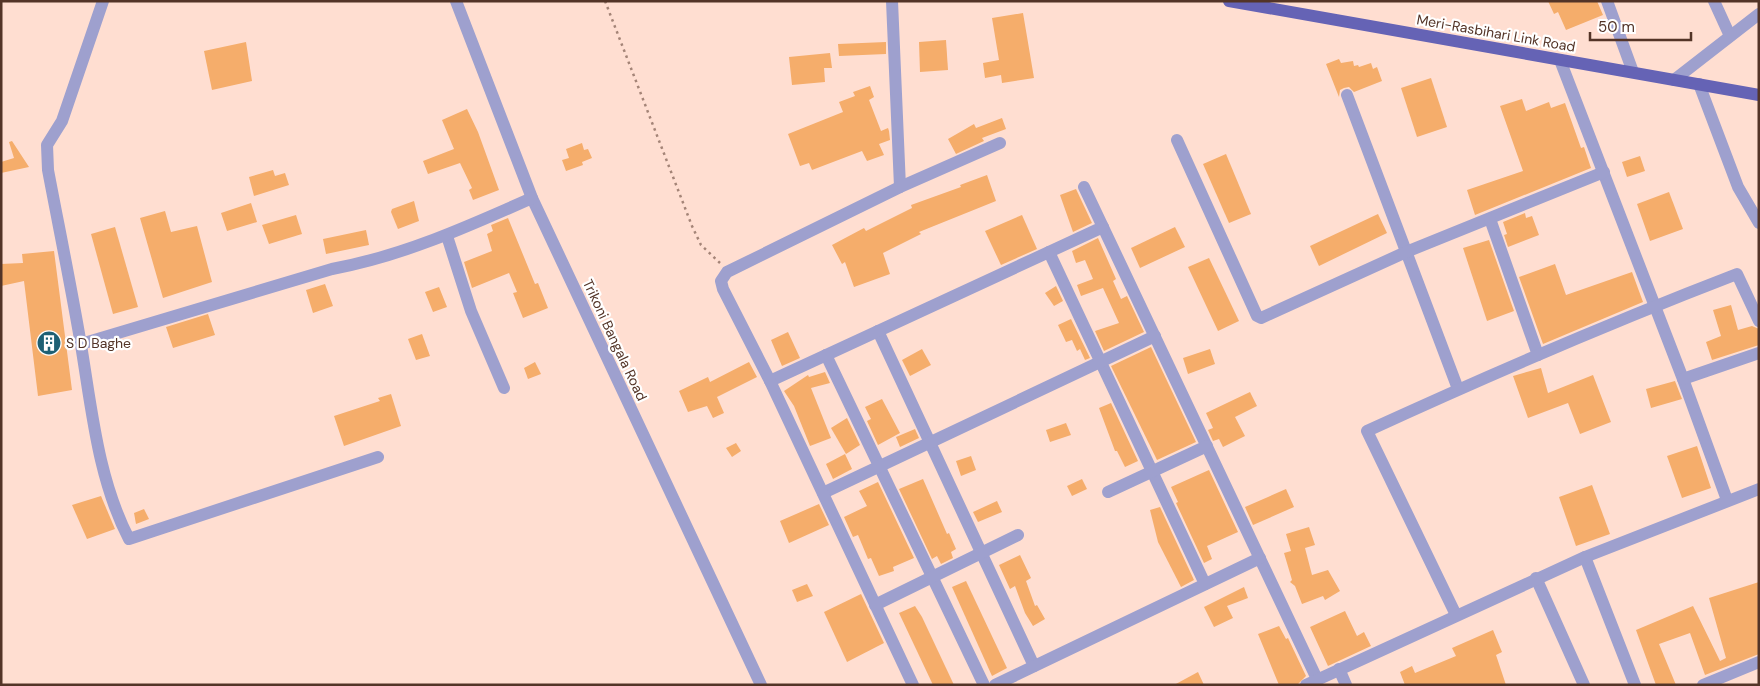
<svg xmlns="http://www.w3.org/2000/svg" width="1760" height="686" viewBox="0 0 1760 686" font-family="'DM Sans',sans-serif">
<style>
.building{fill:#f5ad6b}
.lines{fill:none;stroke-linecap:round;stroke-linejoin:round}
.path{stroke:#a48477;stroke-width:2.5;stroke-dasharray:2.5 4;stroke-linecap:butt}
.minor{stroke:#9ea0ce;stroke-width:12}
.major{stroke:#6563b5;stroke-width:12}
.labels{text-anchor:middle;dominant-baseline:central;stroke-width:4.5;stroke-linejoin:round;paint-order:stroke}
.street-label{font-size:14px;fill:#533427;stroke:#fff}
.poi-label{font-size:14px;fill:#533427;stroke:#fff;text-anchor:start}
</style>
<rect width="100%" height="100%" fill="#ffded1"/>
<g class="building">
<polygon points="1548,1 1597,1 1603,15 1566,30 1558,12 1554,14"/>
<polygon points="1023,13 1034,78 1002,83 1001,75 985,78 983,63 999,60 992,18"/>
<polygon points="946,40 948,70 920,72 919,42"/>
<polygon points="246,42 252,81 212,90 204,51"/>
<polygon points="886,42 886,54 839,56 838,44"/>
<polygon points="830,53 832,68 824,68 825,82 792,85 789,57"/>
<polygon points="1339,59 1341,63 1353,61 1354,66 1358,65 1359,67 1371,63 1373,69 1377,67 1382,81 1354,92 1349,87 1344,88 1340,90 1339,97 1326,64"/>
<polygon points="1431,78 1447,127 1417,137 1401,88"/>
<polygon points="870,86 874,97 869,100 881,131 888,128 889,131 890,140 879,144 884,155 867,161 862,151 812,170 809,163 800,166 788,134 843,112 839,102 855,96 853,92"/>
<polygon points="1522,99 1526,111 1549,102 1551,108 1565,103 1581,148 1584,147 1591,168 1475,215 1467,190 1523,171 1500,106"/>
<polygon points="467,109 478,132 499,190 473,200 469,190 472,188 460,163 428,174 423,161 454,149 442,120"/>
<polygon points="1002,118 1006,129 982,138 984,141 956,154 948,139 974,124 976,128"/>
<polygon points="12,141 29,167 1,173 1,162 14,158 9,142"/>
<polygon points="582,143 584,150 588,149 592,158 582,162 583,165 566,171 562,160 569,158 566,149"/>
<polygon points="1226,154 1251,214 1229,223 1203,164"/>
<polygon points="1640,156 1645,171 1627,177 1622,162"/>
<polygon points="273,170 275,176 285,173 289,185 254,196 249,177"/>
<polygon points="987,175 996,201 919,232 921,234 883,253 890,274 854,287 845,262 842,264 832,245 864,228 866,231 912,208 911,205 961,187 960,185"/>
<polygon points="1076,189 1092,223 1073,232 1060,195"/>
<polygon points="1669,192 1683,229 1650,241 1637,204"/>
<polygon points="414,201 419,221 398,229 391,212 392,209"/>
<polygon points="251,203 257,222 227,231 221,213"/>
<polygon points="165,211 171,232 197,226 212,282 163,298 140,218"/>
<polygon points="1525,213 1526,218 1532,216 1539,235 1508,247 1504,235 1507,234 1503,222"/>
<polygon points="1378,214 1387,233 1319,266 1310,246"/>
<polygon points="296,215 302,234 269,244 262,225"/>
<polygon points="1022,215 1037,249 1001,265 985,231"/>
<polygon points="508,218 535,284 538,283 548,308 523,318 513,293 517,292 509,273 472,288 464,262 492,251 487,234 493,231 491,225"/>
<polygon points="115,227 138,307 113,314 91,234"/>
<polygon points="1175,227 1185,247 1140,268 1131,248"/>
<polygon points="366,230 369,245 326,254 323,239"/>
<polygon points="1098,238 1116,279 1113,281 1121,299 1127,296 1144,332 1104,351 1095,331 1119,323 1103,288 1081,296 1077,285 1093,279 1085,260 1076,263 1072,251"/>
<polygon points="1489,240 1514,311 1487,321 1463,248"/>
<polygon points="54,251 72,390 38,396 24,281 1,286 1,264 23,263 22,254"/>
<polygon points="1209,258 1239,321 1218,331 1188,267"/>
<polygon points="1555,264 1566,295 1632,272 1643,302 1543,344 1519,277"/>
<polygon points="325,284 333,306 313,313 306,290"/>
<polygon points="1056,286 1063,301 1054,306 1045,293"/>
<polygon points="439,287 447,307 433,312 425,292"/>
<polygon points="1731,305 1738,330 1752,326 1759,329 1759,345 1712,360 1706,342 1721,336 1713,310"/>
<polygon points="208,314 215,335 173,348 166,327"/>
<polygon points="1071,319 1090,358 1085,360 1080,349 1077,351 1072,340 1066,342 1058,325"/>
<polygon points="788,332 800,358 782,366 771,340"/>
<polygon points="422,334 430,356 416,360 408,339"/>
<polygon points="1151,347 1196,442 1157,460 1111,366"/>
<polygon points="922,349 931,365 910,376 902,360"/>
<polygon points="1210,349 1215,364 1188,374 1183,358"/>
<polygon points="535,362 541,374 528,379 524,368"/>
<polygon points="749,362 757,377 717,397 724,413 713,418 707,406 688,412 679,391 708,377 710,382"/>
<polygon points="1541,368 1548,393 1593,375 1611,422 1580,434 1568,403 1528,418 1513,376"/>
<polygon points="825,372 830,383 811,388 831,438 810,446 794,406 784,391 808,375 809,377"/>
<polygon points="1675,381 1682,399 1651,408 1646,389"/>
<polygon points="1250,392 1257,406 1235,417 1245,436 1223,447 1219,439 1213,441 1208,430 1213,428 1206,413"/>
<polygon points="391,394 401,426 344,446 334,416 380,401 378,398"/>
<polygon points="882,399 900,433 878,445 867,421 871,419 865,407"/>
<polygon points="1111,403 1138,461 1125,467 1117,451 1115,451 1099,408"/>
<polygon points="847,418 860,445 846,454 831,428"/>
<polygon points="1066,423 1071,435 1050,442 1046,430"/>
<polygon points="915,429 919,438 900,447 896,437"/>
<polygon points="736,443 741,451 732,457 726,448"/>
<polygon points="1697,446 1711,488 1682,498 1667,456"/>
<polygon points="845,454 852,469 833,479 826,464"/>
<polygon points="971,456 976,470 961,476 956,461"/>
<polygon points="1209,470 1238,532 1207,546 1212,559 1204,563 1176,503 1178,502 1171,487"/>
<polygon points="923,479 947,534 949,533 956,549 951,552 953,558 941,564 937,556 932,559 899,489"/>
<polygon points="1082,479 1087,489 1072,496 1067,486"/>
<polygon points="878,482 914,558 893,567 894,571 879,576 871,558 868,559 858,535 853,537 844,517 867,506 859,491"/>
<polygon points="1592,485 1610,534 1576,546 1559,497"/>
<polygon points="1286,489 1294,507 1253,525 1245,507"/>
<polygon points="101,496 115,529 87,539 72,505"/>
<polygon points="997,501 1002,512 978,522 973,512"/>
<polygon points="819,504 829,525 789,543 780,521"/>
<polygon points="1160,507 1194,580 1181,587 1158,542 1150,510"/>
<polygon points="144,509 149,519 136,524 134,513"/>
<polygon points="1309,527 1315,545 1305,548 1312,575 1328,570 1340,591 1325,600 1323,596 1302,604 1295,586 1290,582 1292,580 1284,553 1291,551 1286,534"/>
<polygon points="1020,555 1031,578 1026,581 1035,606 1037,605 1045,619 1033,626 1025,613 1015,586 1010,589 999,565"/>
<polygon points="966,581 1007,668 992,676 952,587"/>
<polygon points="1759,582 1759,654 1705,675 1690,633 1659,644 1676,685 1656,685 1636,630 1693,606 1720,661 1726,658 1709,598"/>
<polygon points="807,584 813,596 797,602 792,590"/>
<polygon points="1244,587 1248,598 1227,606 1233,618 1214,627 1204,607"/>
<polygon points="861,594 884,643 847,662 824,612"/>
<polygon points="915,606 922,617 954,685 933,685 899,613"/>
<polygon points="1345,611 1357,636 1364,632 1371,646 1328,666 1310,627"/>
<polygon points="1279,626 1286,639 1288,638 1306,676 1297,685 1279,685 1258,634"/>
<polygon points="1493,630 1502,652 1496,655 1506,685 1405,685 1400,672 1412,666 1415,673 1456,656 1452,648"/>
<polygon points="1198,672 1204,685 1174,685"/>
</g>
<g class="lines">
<polyline class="path" points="605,1 692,226 701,245 720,263"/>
<g class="minor">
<path d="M103 1 62 121 47 145 48 170C59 228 71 286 81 345 92 411 98 479 129 539L378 457"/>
<polyline points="456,1 532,198 761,685"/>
<polyline points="892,1 900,187"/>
<polyline points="1607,1 1633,72"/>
<polyline points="1714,1 1730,36"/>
<polyline points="1560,60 1683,379 1727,500"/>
<polyline points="1674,80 1759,14"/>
<polyline points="1699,84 1738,187 1759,223"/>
<polyline points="1347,95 1458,389"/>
<polyline points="1177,140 1257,316 1261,318 1406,252 1604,172"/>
<polyline points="1084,187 1317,679"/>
<polyline points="1490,219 1538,355"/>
<polyline points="447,236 471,311 504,388"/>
<polyline points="1049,252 1205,584"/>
<polyline points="878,331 1034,666"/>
<path d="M81 344 332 269C402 256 467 227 532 198"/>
<polyline points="826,355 984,685"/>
<polyline points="1683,379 1759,353"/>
<polyline points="770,381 1103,227"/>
<polyline points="1108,492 1207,446"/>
<polyline points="823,493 1155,336"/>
<polyline points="1585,557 1635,685"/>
<polyline points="1536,578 1584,685"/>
<polyline points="875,605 1018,535"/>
<path d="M1456 615 1367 431C1489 375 1612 322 1737 274L1759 321"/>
<polyline points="1339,669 1346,685"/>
<polyline points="913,685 770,381 723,289 721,281 727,272 900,187 1000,143"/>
<polyline points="995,685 1260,558"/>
<polyline points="1306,685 1585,557 1759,489"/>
<polyline points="1703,685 1759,662"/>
</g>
<polyline class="major" points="1229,1 1759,95"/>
</g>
<defs>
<symbol id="building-disc" viewBox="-11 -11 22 22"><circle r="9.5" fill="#1e6074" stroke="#fff"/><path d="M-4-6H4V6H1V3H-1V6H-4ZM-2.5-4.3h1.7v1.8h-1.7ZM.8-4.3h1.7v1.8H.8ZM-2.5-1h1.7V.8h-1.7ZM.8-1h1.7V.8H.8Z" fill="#fff"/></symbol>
</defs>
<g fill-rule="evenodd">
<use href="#building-disc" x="35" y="329" width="28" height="28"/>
</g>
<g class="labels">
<g class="street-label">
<text transform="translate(1496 33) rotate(10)">Meri-Rasbihari Link Road</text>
<text transform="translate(615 340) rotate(65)">Trikoni Bangala Road</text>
</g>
<g class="poi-label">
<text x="66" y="343">S D Baghe</text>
</g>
</g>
<rect width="1760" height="686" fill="none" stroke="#533427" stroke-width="5"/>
<path d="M1590 32v8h101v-8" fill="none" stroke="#533427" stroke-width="2.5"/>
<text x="1598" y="32" font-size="15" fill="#533427" stroke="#ffffff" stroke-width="4" paint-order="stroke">50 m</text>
</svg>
